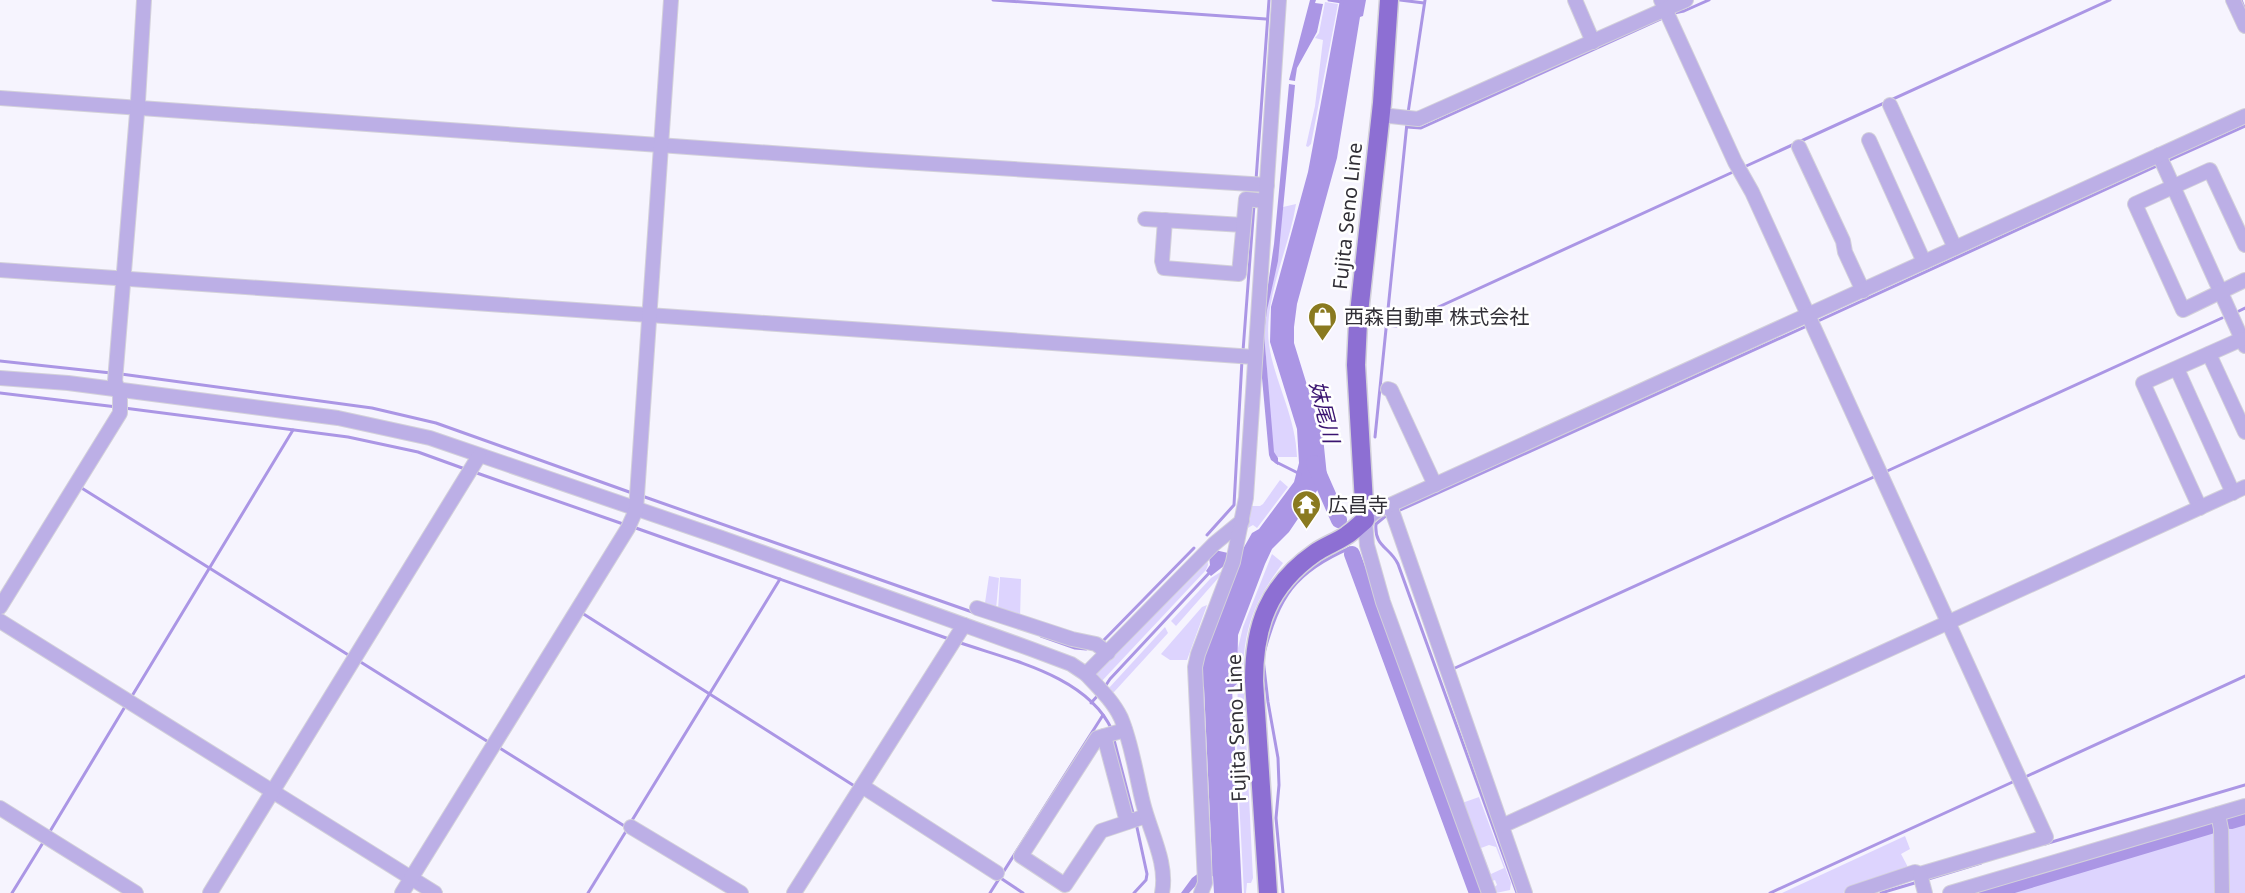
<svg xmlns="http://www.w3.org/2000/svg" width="2245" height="893" viewBox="0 0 2245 893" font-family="'Noto Sans','Noto Sans JP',sans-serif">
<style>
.green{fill:#ddd4fe;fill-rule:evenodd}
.water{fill:#ab96e5}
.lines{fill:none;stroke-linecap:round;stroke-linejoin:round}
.stream{stroke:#ab96e5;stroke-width:3}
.river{stroke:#ab96e5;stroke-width:16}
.minor-casing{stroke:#d3d1da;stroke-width:16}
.major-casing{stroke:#d3d1da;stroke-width:21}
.minor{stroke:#bcafe6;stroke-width:14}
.major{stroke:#8d6fd3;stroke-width:18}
.labels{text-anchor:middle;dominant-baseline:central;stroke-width:5;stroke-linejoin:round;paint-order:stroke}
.street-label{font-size:20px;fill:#312f36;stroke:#fff}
.poi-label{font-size:20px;fill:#312f36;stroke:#fff;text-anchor:start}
.water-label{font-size:21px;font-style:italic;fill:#3a1470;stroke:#fff}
</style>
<rect width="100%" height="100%" fill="#f6f4fe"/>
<g class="green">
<polygon points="1325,2 1338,4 1311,144 1308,147 1306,146 1315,106 1323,40 1315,38 1319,33"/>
<path d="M1296 204C1289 249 1263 299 1269 345 1275 383 1296 417 1297 457H1273L1264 329 1283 207Z"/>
<polygon points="1280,480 1288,487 1257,528 1253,525 1246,529 1248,506 1260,506 1263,504"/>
<path d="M1272 554 1283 563C1254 602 1244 627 1243 675L1253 878 1251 883H1247L1246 893H1244L1237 762 1238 648 1243 627Z"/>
<polygon points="1207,555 1208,565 1206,570 1100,683 1094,674"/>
<polygon points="1227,568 1176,626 1171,621 1211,578"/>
<polygon points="989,576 999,578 996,609 989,608 985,603"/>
<polygon points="1000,577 1021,579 1020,619 998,610"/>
<polygon points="1207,605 1187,660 1170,660 1161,654 1202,607"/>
<polygon points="1165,627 1168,633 1114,692 1110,692 1108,689"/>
<path d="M1479 797 1511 883 1510 890 1496 893 1493 888 1497 885 1495 880 1490 882 1462 803ZM1489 845 1496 847 1504 868 1491 874 1481 848Z"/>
<polygon points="2245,821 2245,893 2227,893 2226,827"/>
<polygon points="2218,830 2219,893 2001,893"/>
<polygon points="1905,836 1910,849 1901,854 1910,871 1843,893 1782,893"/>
</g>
<g class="water">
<polygon points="1310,0 1316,0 1315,3 1323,4 1317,32 1297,68 1295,81 1289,80"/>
<polygon points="1340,0 1366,0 1363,16 1360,17 1337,158 1297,304 1294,327 1294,343 1323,437 1327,476 1289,532 1272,549 1265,564 1238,635 1237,684 1232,688 1242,893 1214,893 1213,876 1199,882 1189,893 1181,893 1192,878 1212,863 1204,687 1199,686 1203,657 1243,549 1252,533 1259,529 1294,482 1299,463 1297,429 1270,342 1271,307 1308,172"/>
<polygon points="1289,84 1295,85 1278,261 1267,310 1264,333 1274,452 1278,458 1278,465 1271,460 1269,455 1259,345 1274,244"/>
<polygon points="1215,550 1228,553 1225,565 1211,576 1206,571 1210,565 1209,556"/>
</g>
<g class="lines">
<g class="stream">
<polyline points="993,0 1266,19"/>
<polyline points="1329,0 1342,2"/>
<polyline points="1400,0 1424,3"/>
<polyline points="2241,0 2245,10"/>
<polyline points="1674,13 1684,11 1709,0"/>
<polyline points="1408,113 1425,0"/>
<polyline points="1407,127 1421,128 1663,18"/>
<polyline points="2165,162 2245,126"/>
<polyline points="1744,167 2110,0"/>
<polyline points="1256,180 1269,0"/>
<polyline points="2239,311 2245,308"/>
<polyline points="1816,322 2159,165"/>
<polyline points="1387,325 1397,326 1733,172"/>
<polyline points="1243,351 1254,205"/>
<polyline points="0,361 111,373"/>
<polyline points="121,374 372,408 436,423 632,493"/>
<polyline points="0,393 117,407"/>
<polyline points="124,408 348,437 418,452 465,469"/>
<polyline points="1375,437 1407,123"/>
<polyline points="1276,462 1300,474"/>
<polyline points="474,472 626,525"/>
<polyline points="1885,472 2222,318"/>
<polyline points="80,487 350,656"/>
<polyline points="642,496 975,613"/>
<polyline points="1398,511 1807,326"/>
<path d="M1388 514 1376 524C1374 547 1390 547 1398 564L1517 893"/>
<polyline points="633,527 949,639"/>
<polyline points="1207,535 1234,505 1242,360"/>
<polyline points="582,613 856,787"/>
<polyline points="1041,636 1075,648 1086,649"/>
<path d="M958 642C1009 660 1087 675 1112 730"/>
<polyline points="1102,642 1194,548"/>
<path d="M1264 653C1279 597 1294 572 1350 548"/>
<polyline points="1263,659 1268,702 1278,758 1279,785 1276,818 1283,893"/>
<polyline points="359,661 490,743"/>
<polyline points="1455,668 1876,476"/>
<polyline points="1104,688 1110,679 1211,571"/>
<polyline points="132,696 293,430"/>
<polyline points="1091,703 1100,693"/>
<polyline points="1113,736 1134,817"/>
<polyline points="498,747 626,827"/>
<polyline points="2023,778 2245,676"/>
<polyline points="631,822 780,579"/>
<polyline points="49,833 126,705"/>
<polyline points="2045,844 2245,785"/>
<polyline points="999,877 1023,893"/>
<polyline points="1925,880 1981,863"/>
<polyline points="12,893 44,841"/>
<polyline points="588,893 628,828"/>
<polyline points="990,893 1103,715"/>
<polyline points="1134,893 1146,880 1147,874 1136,823"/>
<polyline points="1770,893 2017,780"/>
<polyline points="1881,893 1918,882"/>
</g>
<g class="river">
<polyline points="1314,463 1339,520"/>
<polyline points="1352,554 1477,893"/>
<polyline points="2231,821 2245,817"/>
<polyline points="1987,893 2210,826"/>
</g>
<defs>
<g id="minor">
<polyline points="1575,0 1593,42"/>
<polyline points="1661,0 1735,162 1752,192 2046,837 1920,874 1915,872 1852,893"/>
<polyline points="2233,0 2245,26"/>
<polyline points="0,98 870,160 1267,185"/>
<polyline points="1890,105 1955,248"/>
<polyline points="1381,115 1418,119 1686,0"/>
<polyline points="1869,140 1924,262"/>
<polyline points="1799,147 1843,241 1845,252 1863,291"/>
<polyline points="2159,155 2245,346"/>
<polyline points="1145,219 1243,225"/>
<polyline points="1165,220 1162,261 1164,268 1239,274 1246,199 1265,201"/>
<polyline points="2245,245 2210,170 2135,204 2183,310 2245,280"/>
<polyline points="0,270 1254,357"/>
<polyline points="2209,354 2245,432"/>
<polyline points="2177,369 2233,493"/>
<polyline points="0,378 68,383 338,418 430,438 722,538 1031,649 1071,664 1086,674"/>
<polyline points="1388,389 1391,390 1435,485"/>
<polyline points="1390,505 1525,893"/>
<polyline points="2200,508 2143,383 2242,339"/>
<polyline points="0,607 120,413 120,396 115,381 138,101 144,0"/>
<polyline points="977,608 1072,639 1096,644 1108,653"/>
<polyline points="0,621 435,893"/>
<polyline points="1125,730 1097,738 1021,856 1065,885 1101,831 1146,816"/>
<polyline points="1104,736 1127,822"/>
<polyline points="862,786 997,873"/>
<polyline points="0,808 136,893"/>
<polyline points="2218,814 2221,829 2222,893"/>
<polyline points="1502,826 2245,487"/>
<polyline points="631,827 741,893"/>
<polyline points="1920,874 1925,893"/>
<polyline points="210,893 479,456"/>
<polyline points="402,893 628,528 636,510 671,0"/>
<polyline points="794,893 964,625"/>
<path d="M1162 893C1168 863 1150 832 1143 803 1136 775 1132 744 1121 718 1113 701 1099 688 1086 674L1214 544 1242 521"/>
<polyline points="1201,893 1205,883 1195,667 1198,654 1233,562 1246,498 1279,0"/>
<polyline points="1489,893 1383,602 1367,545 1365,520 1377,511 2245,116"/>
<polyline points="1950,893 2245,806"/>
</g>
<path id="major" d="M1268 893 1254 681C1254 626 1268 586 1315 553 1325 546 1337 542 1347 535 1353 531 1359 525 1365 520L1356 365 1358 322 1382 103 1389 0"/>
</defs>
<use href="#minor" class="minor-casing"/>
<use href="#major" class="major-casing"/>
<use href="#minor" class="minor"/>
<use href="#major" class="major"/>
</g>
<defs>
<symbol id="shop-pin" viewBox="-11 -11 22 30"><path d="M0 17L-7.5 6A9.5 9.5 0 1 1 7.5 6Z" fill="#8a7a20" stroke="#fff"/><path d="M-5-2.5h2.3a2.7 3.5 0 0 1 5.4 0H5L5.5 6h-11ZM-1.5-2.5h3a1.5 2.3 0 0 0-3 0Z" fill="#fff"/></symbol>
<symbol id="temple-pin" viewBox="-11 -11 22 30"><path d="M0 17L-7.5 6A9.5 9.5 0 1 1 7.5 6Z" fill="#8a7a20" stroke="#fff"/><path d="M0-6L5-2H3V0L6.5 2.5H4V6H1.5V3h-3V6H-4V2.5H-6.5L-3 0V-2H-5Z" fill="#fff"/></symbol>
</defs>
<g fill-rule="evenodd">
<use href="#shop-pin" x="1306" y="300" width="33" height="45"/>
<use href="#temple-pin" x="1290" y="488" width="33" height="45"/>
</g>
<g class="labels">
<g class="street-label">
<text transform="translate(1347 216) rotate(-84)">Fujita Seno Line</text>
<text transform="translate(1236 728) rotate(-92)">Fujita Seno Line</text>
</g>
<g class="poi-label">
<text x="1344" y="316">西森自動車 株式会社</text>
<text x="1328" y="504">広昌寺</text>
</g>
<g class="water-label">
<text transform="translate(1325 412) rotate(76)">妹尾川</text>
</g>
</g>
</svg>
